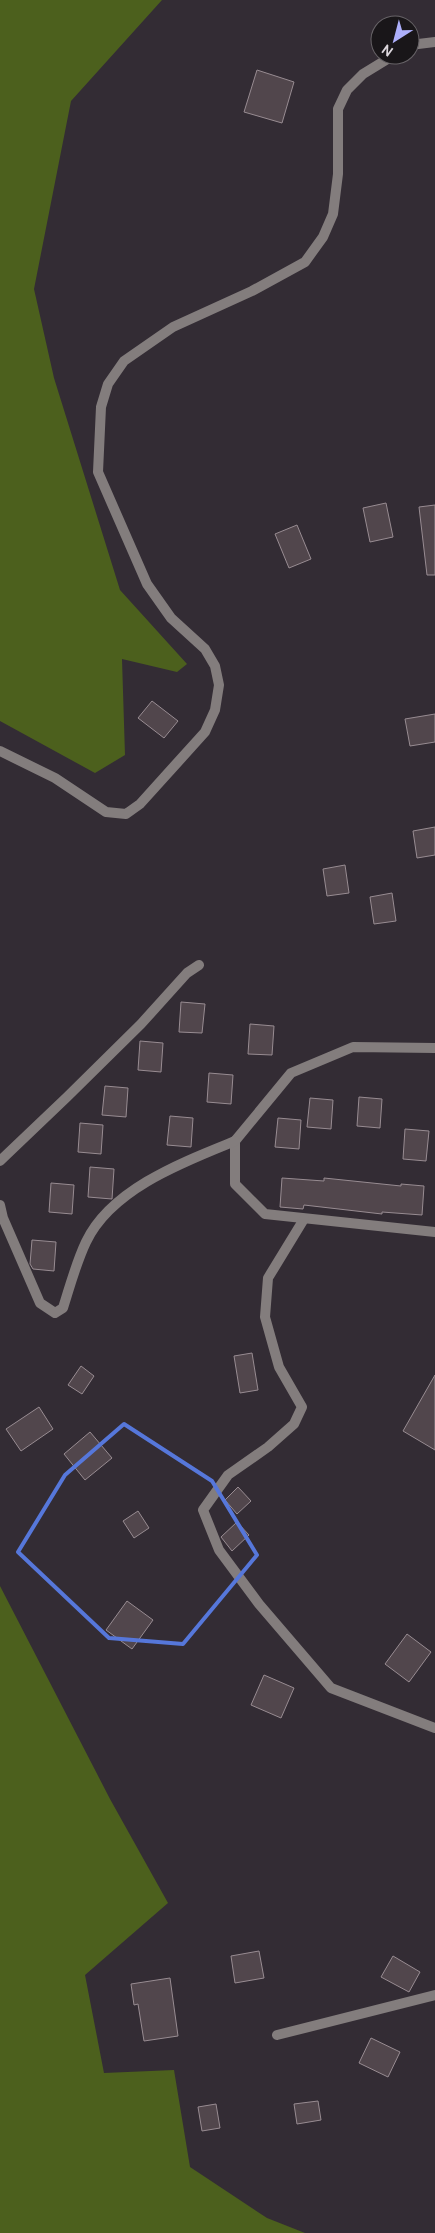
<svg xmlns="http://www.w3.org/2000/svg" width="435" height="2233" viewBox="0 0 435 2233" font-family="Cabin,sans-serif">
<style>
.forest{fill:#4c601d}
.building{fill:#51464c;stroke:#988c92}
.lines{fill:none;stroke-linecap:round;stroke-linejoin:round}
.minor{stroke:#837d7d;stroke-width:10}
.tertiary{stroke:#837d7d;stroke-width:10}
.marked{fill:none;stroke:#5677da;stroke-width:4;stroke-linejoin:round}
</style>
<rect width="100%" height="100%" fill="#332c34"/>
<g class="forest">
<polygon points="0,0 162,0 71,101 34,289 54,378 120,590 187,664 177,672 122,659 125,755 95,773 0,721"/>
<polygon points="0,1586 110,1799 168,1903 85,1975 104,2073 174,2070 190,2167 267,2218 305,2233 0,2233"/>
</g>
<g class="building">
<polygon points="257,70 294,82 282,123 244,112"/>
<polygon points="386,503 393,537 370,542 363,508"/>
<polygon points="435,505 435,575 427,575 419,507"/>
<polygon points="297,525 311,559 289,568 275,534"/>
<polygon points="152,701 178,721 164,738 138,718"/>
<polygon points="435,714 435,742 410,746 405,719"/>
<polygon points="435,827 435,855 417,858 413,831"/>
<polygon points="345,865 349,893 327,896 323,869"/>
<polygon points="392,893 396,921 374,924 370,897"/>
<polygon points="181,1002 205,1004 202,1033 179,1032"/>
<polygon points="250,1024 274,1026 272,1055 248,1054"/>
<polygon points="140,1041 163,1043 161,1072 138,1070"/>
<polygon points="209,1073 233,1075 231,1104 207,1102"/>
<polygon points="105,1086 128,1088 126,1117 102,1115"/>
<polygon points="359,1097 382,1099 380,1128 357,1126"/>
<polygon points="310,1098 333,1100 331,1129 307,1127"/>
<polygon points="170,1116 193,1118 191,1147 167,1145"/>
<polygon points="278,1118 301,1120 299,1149 275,1147"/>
<polygon points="80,1123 103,1125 101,1154 78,1152"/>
<polygon points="405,1129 429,1131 426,1161 403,1159"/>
<polygon points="90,1167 114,1169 112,1199 88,1197"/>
<polygon points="282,1178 324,1181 324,1178 401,1186 401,1184 424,1186 422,1215 382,1212 382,1214 304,1205 303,1209 280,1207"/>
<polygon points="51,1183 74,1185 72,1214 49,1212"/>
<polygon points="32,1240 56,1242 54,1271 33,1269 30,1264"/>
<polygon points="252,1353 258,1390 240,1393 234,1356"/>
<polygon points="81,1366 94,1376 82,1394 68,1385"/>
<polygon points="435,1375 435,1450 403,1431"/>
<polygon points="39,1407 53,1429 21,1451 6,1429"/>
<polygon points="90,1432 112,1458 85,1480 64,1454"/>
<polygon points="238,1487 251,1501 237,1514 225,1500"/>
<polygon points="138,1511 149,1528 134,1538 123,1521"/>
<polygon points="237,1522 249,1535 232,1551 221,1537"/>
<polygon points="127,1601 153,1620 132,1649 106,1630"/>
<polygon points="407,1634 431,1652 409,1682 385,1664"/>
<polygon points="264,1675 294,1688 281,1718 251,1705"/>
<polygon points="259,1951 264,1978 235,1983 231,1956"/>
<polygon points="393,1956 420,1972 409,1992 381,1977"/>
<polygon points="170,1978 178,2036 144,2041 138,2004 134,2005 131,1984"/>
<polygon points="371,2038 400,2052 388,2077 359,2063"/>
<polygon points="318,2101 321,2120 297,2124 294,2104"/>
<polygon points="216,2104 220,2128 202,2131 198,2107"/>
</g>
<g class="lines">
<g class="minor">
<polyline points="435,1048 353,1047 291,1073 235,1141 235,1184 265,1214 435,1232"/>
<polyline points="0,1161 67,1097 141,1024 187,973 199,965"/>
<path d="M0 1205 3 1218 40 1303 55 1313 63 1308C70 1286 76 1263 86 1242 111 1189 183 1162 235 1141"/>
<polyline points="304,1219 268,1278 265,1317 279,1367 302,1407 294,1424 268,1447 228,1475 203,1510 219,1550 259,1604 331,1688 435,1728"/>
<polyline points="277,2035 435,1995"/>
</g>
<g class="tertiary">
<polyline points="410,45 435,42"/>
<polyline points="0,751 55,778 106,812 126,814 140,804 205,732 215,710 219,685 215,666 205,649 171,618 147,584 98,472 101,407 108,384 124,361 173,327 252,291 305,262 323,237 333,214 338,174 338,109 347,90 363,74 394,55"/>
</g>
</g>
<path class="marked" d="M124 1424 212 1481 257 1555 183 1644 109 1638 18 1552 65 1475Z"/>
<g transform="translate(395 40) rotate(216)"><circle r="24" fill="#191619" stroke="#676367"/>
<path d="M0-4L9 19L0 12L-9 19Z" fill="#adaffb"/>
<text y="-8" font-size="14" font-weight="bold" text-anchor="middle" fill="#dcd7dd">N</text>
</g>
</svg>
